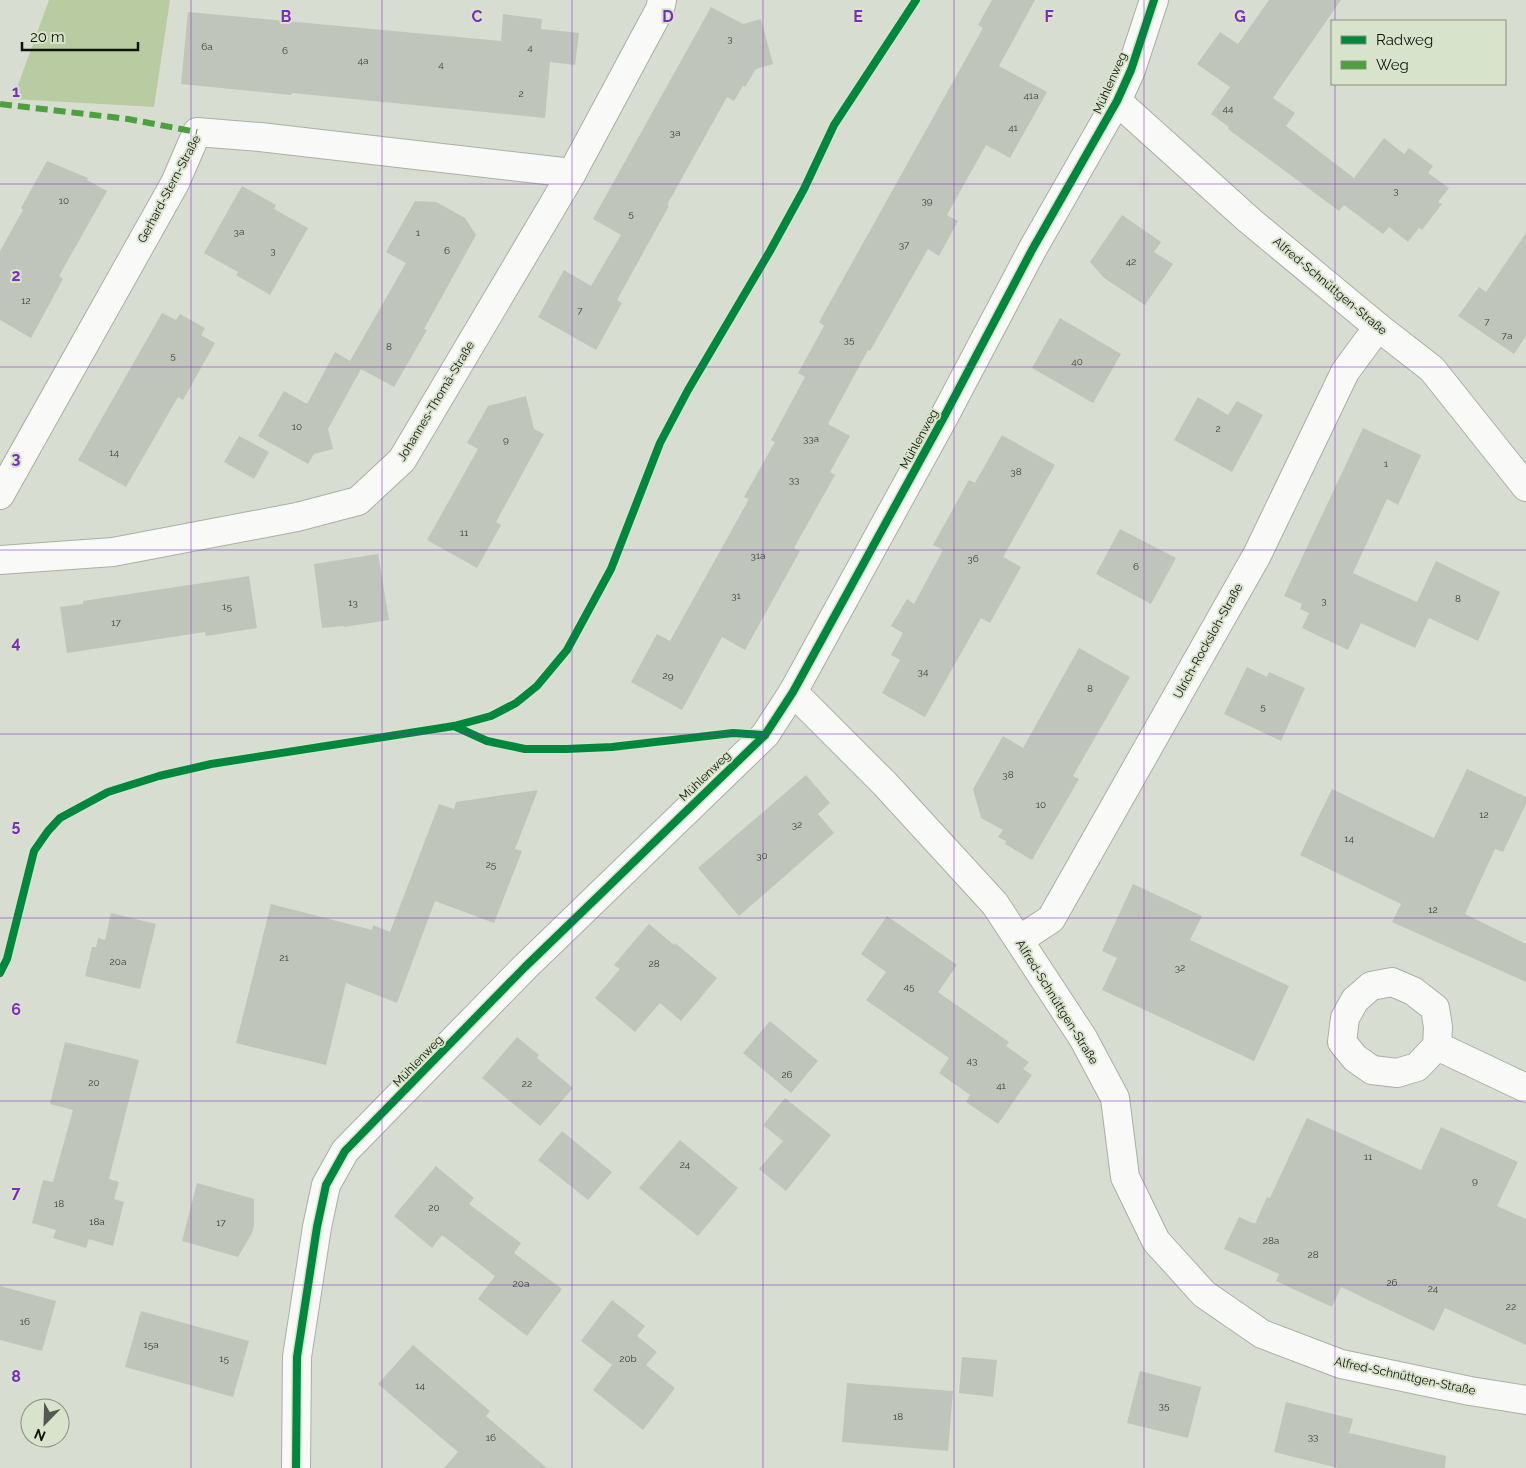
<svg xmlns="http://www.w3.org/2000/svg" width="1526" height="1468" viewBox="0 0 1526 1468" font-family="Raleway,sans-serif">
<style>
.green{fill:#b9cba1}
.building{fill:#c0c5bc}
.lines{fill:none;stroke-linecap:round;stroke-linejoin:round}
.minor-casing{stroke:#aaafa4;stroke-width:30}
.minor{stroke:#f9faf8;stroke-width:28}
.quiet{stroke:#4da03e;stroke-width:6;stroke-dasharray:12 6;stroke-linecap:butt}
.cycleway-casing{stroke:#d8e3cb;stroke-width:11}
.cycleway{stroke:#00873e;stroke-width:8}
.grid{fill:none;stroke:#7b2cbf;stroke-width:1;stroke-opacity:0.55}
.labels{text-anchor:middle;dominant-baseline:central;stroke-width:4;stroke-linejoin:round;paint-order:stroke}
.number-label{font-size:10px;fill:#3a3f36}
.street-label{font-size:12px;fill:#0e1209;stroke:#d8e3cb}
.grid-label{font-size:16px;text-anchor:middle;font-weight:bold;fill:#7b2cbf;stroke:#d8e3cb;stroke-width:4;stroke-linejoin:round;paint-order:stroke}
</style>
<rect width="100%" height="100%" fill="#d7ddd1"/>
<polygon class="green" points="49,0 170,0 154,107 13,99"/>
<g class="building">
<polygon points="992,0 1035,0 999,66 1047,92 1010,158 986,145 947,215 958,221 939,256 928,249 870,351 868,350 828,424 850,436 830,472 835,475 794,548 800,551 745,650 722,637 682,710 631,682 657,634 670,641 749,499 744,497 775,442 771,440 805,377 798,373 824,326 819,322 983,28 978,25"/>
<polygon points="1269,0 1341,0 1273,98 1295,113 1286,126 1354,178 1384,138 1404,154 1409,148 1433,166 1428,173 1449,188 1438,202 1442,204 1422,230 1419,228 1408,242 1389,227 1383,234 1344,205 1339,211 1228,129 1229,127 1211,114 1230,87 1197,64 1220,32 1238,44"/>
<polygon points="711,7 743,24 761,19 773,64 756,69 745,87 743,86 734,101 727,97 667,205 669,206 617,300 622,303 596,350 538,317 564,270 591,286 621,235 593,219"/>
<polygon points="188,12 501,41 503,14 542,19 541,29 579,33 575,65 550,62 545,118 292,93 291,95 181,84"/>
<polygon points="47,161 88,178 87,180 107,191 59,276 63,279 31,338 0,320 0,251 23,210 21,208"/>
<polygon points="242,186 276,205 274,209 308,228 270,295 236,275 238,272 204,253"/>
<polygon points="415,201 436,202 465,218 476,235 424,329 427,330 394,387 361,369 328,429 333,449 314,454 308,464 258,436 284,391 307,404 335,352 350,361 406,263 386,252"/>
<polygon points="1122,215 1161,242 1154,252 1173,264 1145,305 1104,278 1090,262"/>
<polygon points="1526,233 1526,336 1514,354 1458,316 1479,287 1486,292"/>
<polygon points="162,313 176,320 180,314 205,328 201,335 215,343 183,400 178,397 126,487 78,460"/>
<polygon points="1060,318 1121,354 1093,403 1032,368"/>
<polygon points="526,396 534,429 544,434 496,522 501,525 477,568 427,540 478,449 467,443 488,406"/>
<polygon points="1198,397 1228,415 1237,401 1263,415 1232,472 1174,440"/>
<polygon points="1363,428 1421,455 1398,505 1387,499 1353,573 1417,602 1436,561 1500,592 1478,641 1429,618 1415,648 1361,623 1348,650 1302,628 1309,613 1300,609 1302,604 1284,596"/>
<polygon points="1002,435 1055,465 1003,557 1021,567 990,623 981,618 925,717 882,693 900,660 891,655 903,633 891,626 907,599 914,604 943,550 933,545 969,480 975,483"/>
<polygon points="239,436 269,452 254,479 224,462"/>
<polygon points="1120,529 1176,558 1151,604 1096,574"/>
<polygon points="378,554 389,620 344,627 343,626 322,628 314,564"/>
<polygon points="249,576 257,628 206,636 205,632 67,653 60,607 83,604 83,601"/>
<polygon points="1079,648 1130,677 1073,776 1079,779 1032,860 1005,844 1006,841 998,837 1003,830 981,818 973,789 1003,736 1023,748"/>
<polygon points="1247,667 1267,677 1269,672 1305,688 1281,741 1224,714"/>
<polygon points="1467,769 1526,797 1526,804 1503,852 1495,849 1465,914 1526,944 1526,982 1392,922 1401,904 1300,855 1332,789 1434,838"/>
<polygon points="806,775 830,803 818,814 834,833 739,916 698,868"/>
<polygon points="538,790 515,849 522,851 494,923 435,901 397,1003 346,983 326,1065 236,1043 271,904 372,930 373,925 390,932 439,804 454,809 456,802"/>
<polygon points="1133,884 1202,916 1190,940 1289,986 1254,1061 1102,990 1117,958 1102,951"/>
<polygon points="111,913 156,924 140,989 85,976 92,947 96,947 98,938 105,940"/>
<polygon points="887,916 957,965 938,992 1009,1042 1006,1046 1029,1062 1023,1069 1032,1075 998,1124 966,1102 970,1095 939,1073 949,1058 866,1000 886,972 861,954"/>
<polygon points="649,924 674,945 675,943 717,978 681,1021 660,1003 635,1032 595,998 620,969 614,965"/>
<polygon points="770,1021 818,1061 791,1093 743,1053"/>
<polygon points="517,1037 539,1055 537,1058 573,1088 540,1126 482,1078"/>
<polygon points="65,1042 139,1060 109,1179 119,1182 114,1199 124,1202 113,1246 89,1239 86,1248 53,1238 56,1230 32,1223 43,1180 53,1182 73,1110 50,1104"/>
<polygon points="785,1098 831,1135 786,1191 759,1169 783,1141 763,1125"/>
<polygon points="1307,1118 1421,1170 1441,1127 1518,1162 1497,1206 1526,1219 1526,1345 1445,1308 1434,1331 1341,1287 1332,1307 1276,1281 1279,1274 1224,1249 1239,1217 1255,1224 1267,1197 1270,1198"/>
<polygon points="562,1131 612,1172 588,1200 538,1160"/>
<polygon points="680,1140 738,1188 698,1236 639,1188"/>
<polygon points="436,1166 474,1198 469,1204 521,1243 514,1253 562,1289 527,1336 478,1299 495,1276 442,1235 432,1248 394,1216"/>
<polygon points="197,1183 254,1199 254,1226 252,1233 238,1257 182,1241"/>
<polygon points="0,1286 56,1301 42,1351 0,1340"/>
<polygon points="612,1300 645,1326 637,1336 657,1352 646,1365 675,1388 643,1430 593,1390 612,1365 581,1341"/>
<polygon points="141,1311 249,1341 233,1397 125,1367"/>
<polygon points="413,1345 490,1411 486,1416 547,1468 444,1468 458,1452 378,1384"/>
<polygon points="962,1357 997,1360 993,1397 959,1393"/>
<polygon points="1140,1371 1201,1387 1188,1438 1127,1423"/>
<polygon points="847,1383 953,1391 948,1451 842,1442"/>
<polygon points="1286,1402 1353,1419 1349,1433 1446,1456 1445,1468 1338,1468 1274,1452"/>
</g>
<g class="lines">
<defs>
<g id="minor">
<polyline points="1117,101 1249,220 1378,327 1432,369 1526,487"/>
<polyline points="0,495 175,183 197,132 260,137 572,173"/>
<polyline points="0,560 113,552 297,517 358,501 402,460 572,173 660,9 662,0"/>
<polyline points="793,692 885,784 995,904 1083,1038 1115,1098 1125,1177 1156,1241 1204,1294 1262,1334 1341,1364 1470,1391 1526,1400"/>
<polyline points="1019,940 1051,919 1257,555 1345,372 1378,327"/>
<polygon points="1392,982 1413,991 1435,1008 1438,1027 1437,1046 1417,1067 1397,1073 1372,1070 1355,1058 1342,1042 1345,1018 1355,1000 1371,986"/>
<polyline points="1437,1046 1526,1088"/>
<polyline points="296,1468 297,1357 317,1227 326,1185 345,1151 525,967 765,735 793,692 945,415 1032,250 1117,101 1131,70 1154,0"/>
</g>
</defs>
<use href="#minor" class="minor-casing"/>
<use href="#minor" class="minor"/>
<polyline class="quiet" points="0,104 128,119 197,132"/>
<defs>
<g id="cycleway">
<polyline points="454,726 487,741 525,749 566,749 612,747 733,733 765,735"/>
<polyline points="0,973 7,959 34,851 48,831 60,818 108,792 159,776 211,764 454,726 491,716 516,703 537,686 567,650 611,569 660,443 688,390 770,251 804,189 834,125 916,0"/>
<polyline points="296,1468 297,1357 317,1227 326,1185 345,1151 525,967 765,735 793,692 945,415 1032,250 1117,101 1131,70 1154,0"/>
</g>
</defs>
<use href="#cycleway" class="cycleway-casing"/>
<use href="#cycleway" class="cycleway"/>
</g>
<path class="grid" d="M191 0V1468M382 0V1468M572 0V1468M763 0V1468M954 0V1468M1144 0V1468M1335 0V21M1335 84V1468M0 184H1526M0 367H1526M0 550H1526M0 734H1526M0 918H1526M0 1101H1526M0 1285H1526"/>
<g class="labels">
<g class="number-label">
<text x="730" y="38">3</text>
<text x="207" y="46">6a</text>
<text x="530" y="47">4</text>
<text x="285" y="50">6</text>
<text x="363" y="60">4a</text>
<text x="441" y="64">4</text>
<text x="521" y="93">2</text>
<text x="1031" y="95">41a</text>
<text x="1228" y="108">44</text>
<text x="1013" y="127">41</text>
<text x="675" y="132">3a</text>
<text x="1396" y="190">3</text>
<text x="64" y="200">10</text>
<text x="927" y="200">39</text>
<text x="631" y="213">5</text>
<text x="239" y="231">3a</text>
<text x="418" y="232">1</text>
<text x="904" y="244">37</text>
<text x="273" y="250">3</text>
<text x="447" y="250">6</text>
<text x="1131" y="261">42</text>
<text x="26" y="300">12</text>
<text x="580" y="310">7</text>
<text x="1487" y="321">7</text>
<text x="1507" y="335">7a</text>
<text x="849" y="339">35</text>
<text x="389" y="346">8</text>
<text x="173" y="355">5</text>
<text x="1077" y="361">40</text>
<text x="297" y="426">10</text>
<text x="1218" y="428">2</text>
<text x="811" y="438">33a</text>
<text x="506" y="439">9</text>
<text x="114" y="452">14</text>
<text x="1386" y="463">1</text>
<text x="1016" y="471">38</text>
<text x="794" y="479">33</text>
<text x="464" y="532">11</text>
<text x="758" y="555">31a</text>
<text x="973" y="558">36</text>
<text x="1136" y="566">6</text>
<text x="736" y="595">31</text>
<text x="1458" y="598">8</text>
<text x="1324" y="600">3</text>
<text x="353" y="602">13</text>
<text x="227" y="606">15</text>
<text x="116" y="622">17</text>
<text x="923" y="671">34</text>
<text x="668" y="675">29</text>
<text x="1090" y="688">8</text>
<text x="1263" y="706">5</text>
<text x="1008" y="774">38</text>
<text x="1041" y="804">10</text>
<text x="1484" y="814">12</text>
<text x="797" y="824">32</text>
<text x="1349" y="838">14</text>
<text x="762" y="855">30</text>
<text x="491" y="864">25</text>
<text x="1433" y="909">12</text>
<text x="284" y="957">21</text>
<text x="118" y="961">20a</text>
<text x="654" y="963">28</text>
<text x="1180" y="967">32</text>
<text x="909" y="986">45</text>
<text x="972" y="1060">43</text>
<text x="787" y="1074">26</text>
<text x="94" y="1082">20</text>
<text x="527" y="1083">22</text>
<text x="1001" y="1085">41</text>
<text x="1368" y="1156">11</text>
<text x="685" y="1164">24</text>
<text x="1475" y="1180">9</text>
<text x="59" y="1203">18</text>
<text x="434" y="1207">20</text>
<text x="97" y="1221">18a</text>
<text x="221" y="1222">17</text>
<text x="1271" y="1240">28a</text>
<text x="1313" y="1254">28</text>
<text x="1392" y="1282">26</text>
<text x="521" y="1283">20a</text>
<text x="1433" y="1288">24</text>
<text x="1511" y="1306">22</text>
<text x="25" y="1321">16</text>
<text x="151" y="1344">15a</text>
<text x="224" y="1358">15</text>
<text x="628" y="1358">20b</text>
<text x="420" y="1385">14</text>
<text x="1164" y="1405">35</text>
<text x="898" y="1416">18</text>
<text x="1313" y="1436">33</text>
<text x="491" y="1437">16</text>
</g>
<g class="street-label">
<text transform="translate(1110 83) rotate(-66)">Mühlenweg</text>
<text transform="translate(169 189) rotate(-62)">Gerhard-Stern-Straße</text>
<text transform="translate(1330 286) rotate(40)">Alfred-Schnüttgen-Straße</text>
<text transform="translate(436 401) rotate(-59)">Johannes-Thomä-Straße</text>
<text transform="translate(919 439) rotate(-61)">Mühlenweg</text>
<text transform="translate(1208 641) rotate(-61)">Ulrich-Rocksloh-Straße</text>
<text transform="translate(705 776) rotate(-44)">Mühlenweg</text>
<text transform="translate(1057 1002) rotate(58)">Alfred-Schnüttgen-Straße</text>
<text transform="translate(418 1061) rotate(-46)">Mühlenweg</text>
<text transform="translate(1405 1376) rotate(12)">Alfred-Schnüttgen-Straße</text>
</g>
</g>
<g class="grid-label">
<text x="286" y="22">B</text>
<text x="477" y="22">C</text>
<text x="668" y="22">D</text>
<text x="858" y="22">E</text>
<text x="1049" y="22">F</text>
<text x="1240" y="22">G</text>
<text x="16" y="97">1</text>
<text x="16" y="281">2</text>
<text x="16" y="464">3</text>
<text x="16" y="648">4</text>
<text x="16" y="831">5</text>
<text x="16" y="1015">6</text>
<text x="16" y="1198">7</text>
<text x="16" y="1382">8</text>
</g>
<rect x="1331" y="20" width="175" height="65" fill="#d8e3cb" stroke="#878f7d"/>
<rect x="1341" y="36" width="25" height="8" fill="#00873e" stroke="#878f7d"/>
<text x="1376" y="45" font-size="15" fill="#0e1209">Radweg</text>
<rect x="1341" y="61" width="25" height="8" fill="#4da03e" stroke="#878f7d"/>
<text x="1376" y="70" font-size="15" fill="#0e1209">Weg</text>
<g transform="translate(45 1423) rotate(203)"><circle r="24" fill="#d8e3cb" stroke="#878f7d"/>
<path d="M0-4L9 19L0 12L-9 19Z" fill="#54594f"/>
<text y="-8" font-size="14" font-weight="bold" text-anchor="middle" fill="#0e1209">N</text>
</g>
<path d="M22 42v8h116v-8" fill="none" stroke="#0e1209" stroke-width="2.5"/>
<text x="30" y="42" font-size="15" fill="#0e1209" stroke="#d8e3cb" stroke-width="4" paint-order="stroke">20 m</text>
</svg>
